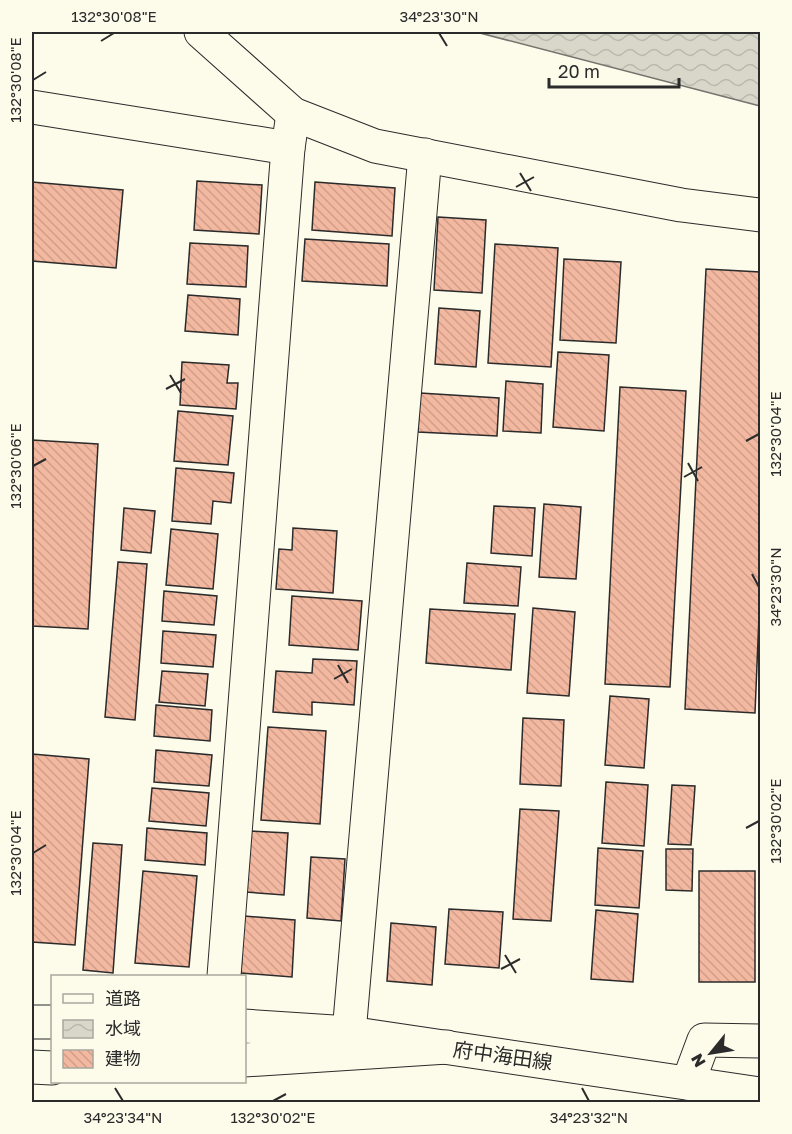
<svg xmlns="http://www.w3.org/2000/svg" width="792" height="1134" viewBox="0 0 792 1134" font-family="'Golos Text','Noto Sans JP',sans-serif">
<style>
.water{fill:url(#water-waves);stroke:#74746e;stroke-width:1.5}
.building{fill:url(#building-back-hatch);stroke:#2b2b2b;stroke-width:1.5}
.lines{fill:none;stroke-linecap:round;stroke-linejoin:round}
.street-casing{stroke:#2b2b2b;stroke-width:35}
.secondary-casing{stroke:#2b2b2b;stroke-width:35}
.highway-casing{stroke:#2b2b2b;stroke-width:35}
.street{stroke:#fdfbea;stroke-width:33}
.secondary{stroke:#fdfbea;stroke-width:33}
.highway{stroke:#fdfbea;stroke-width:33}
.ticks{fill:none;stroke:#2b2b2b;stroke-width:2}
.labels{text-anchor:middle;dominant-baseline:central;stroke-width:4.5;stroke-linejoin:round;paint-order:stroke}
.street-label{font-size:20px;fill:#2b2b2b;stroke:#fdfbea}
.neatline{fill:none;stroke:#2b2b2b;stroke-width:2}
.ticks-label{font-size:15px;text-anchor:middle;fill:#2b2b2b}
</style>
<defs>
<pattern id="water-waves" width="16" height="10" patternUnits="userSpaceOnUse" patternTransform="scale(1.5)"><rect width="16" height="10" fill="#d8d7c9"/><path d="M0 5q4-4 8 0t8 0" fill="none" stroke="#bab9ad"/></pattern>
<pattern id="building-back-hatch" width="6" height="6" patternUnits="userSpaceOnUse" patternTransform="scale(1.5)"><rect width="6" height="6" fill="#f2b8a0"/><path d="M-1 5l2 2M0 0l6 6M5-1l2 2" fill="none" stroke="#d09e8a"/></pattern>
</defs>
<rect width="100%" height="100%" fill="#fdfbea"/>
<polygon class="water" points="476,32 760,32 760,106"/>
<g class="building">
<polygon points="197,181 262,185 259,234 194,230"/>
<polygon points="32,182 123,190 116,268 32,261"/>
<polygon points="315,182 395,188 392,236 312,230"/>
<polygon points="438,217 486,220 482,293 434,290"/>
<polygon points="305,239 389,244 387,286 302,281"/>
<polygon points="190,243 248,246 246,287 187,284"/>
<polygon points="495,244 558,248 551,367 488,363"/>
<polygon points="564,259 621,262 616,343 560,340"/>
<polygon points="706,269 760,272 760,592 755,713 685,709"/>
<polygon points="188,295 240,299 238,335 185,331"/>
<polygon points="439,308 480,311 476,367 435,364"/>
<polygon points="558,352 609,355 604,431 553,427"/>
<polygon points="182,362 229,365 227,383 238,383 236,409 180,405"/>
<polygon points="506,381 543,384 541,433 503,431"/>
<polygon points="620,387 686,391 670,687 605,684"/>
<polygon points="420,393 499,398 497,436 418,432"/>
<polygon points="178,411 233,416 228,465 174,461"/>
<polygon points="32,440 98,444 88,629 32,626"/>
<polygon points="176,468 234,473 231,503 213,501 211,524 172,521"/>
<polygon points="544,504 581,507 576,579 539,577"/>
<polygon points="494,506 535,508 532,556 491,553"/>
<polygon points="124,508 155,511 151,553 121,550"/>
<polygon points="293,528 337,531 333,593 276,589 279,549 292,550"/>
<polygon points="171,529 218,534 213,589 166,585"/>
<polygon points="118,562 147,564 135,720 105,717"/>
<polygon points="467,563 521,567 518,606 464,603"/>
<polygon points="164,591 217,596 214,625 162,621"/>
<polygon points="292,596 362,601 358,650 289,645"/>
<polygon points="533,608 575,612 569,696 527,693"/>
<polygon points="430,609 515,614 511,670 426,663"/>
<polygon points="163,631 216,635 213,667 161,663"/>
<polygon points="313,659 357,661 354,705 312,702 312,715 273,712 276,671 312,673"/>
<polygon points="162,671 208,674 205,706 159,702"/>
<polygon points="610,696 649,699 644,768 605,765"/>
<polygon points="156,705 212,710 210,741 154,736"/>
<polygon points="523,718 564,720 561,786 520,784"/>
<polygon points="268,727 326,731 320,824 261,820"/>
<polygon points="156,750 212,755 209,786 154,782"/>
<polygon points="32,754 89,759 75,945 32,942"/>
<polygon points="606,782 648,785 644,846 602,843"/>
<polygon points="672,785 695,786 691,845 668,844"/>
<polygon points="152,788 209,793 206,826 149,821"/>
<polygon points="520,809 559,811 551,921 513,919"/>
<polygon points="147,828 207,833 205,865 145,860"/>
<polygon points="250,831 288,833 284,895 246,892"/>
<polygon points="93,843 122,845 113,973 83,970"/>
<polygon points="598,848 643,851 639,908 595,905"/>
<polygon points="666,849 693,849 692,891 666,890"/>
<polygon points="311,857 345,859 341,921 307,918"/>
<polygon points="143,871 197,876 189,967 135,963"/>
<rect x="699" y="871" width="56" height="111"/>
<polygon points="449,909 503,912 499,968 445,964"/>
<polygon points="596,910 638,914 633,982 591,979"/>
<polygon points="244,916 295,920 292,977 241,973"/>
<polygon points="391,923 436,927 432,985 387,981"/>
</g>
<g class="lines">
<defs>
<g id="street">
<polyline points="201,32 293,114 375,146 681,205 760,215"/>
<polyline points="32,107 288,148"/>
<polyline points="224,976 288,148 293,114"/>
<polyline points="349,1033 425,155"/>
<polyline points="688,1083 704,1040 760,1041"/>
</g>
<g id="secondary">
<polyline points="32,1022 52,1022"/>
<polyline points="244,1026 349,1033 760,1094"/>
</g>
<g id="highway">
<polyline points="244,1060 447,1047"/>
<polyline points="32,1067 52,1068"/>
</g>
</defs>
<use href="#street" class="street-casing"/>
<use href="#secondary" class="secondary-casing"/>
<use href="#highway" class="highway-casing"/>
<use href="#street" class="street"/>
<use href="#secondary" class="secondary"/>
<use href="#highway" class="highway"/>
</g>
<path class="ticks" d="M439 33 447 46M101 41 114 33M33 80 46 72M520 173 531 191M516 187 534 177M170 375 181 393M166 389 185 379M746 441 759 434M688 463 698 481M33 466 46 459M684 477 702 467M752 574 759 587M338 665 348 683M334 679 352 669M746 828 759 821M33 853 46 845M505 955 516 973M501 969 520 959M115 1088 123 1101M582 1088 589 1101M273 1101 286 1094"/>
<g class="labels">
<g class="street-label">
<text transform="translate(503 1055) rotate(8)">府中海田線</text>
</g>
</g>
<rect width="792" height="1134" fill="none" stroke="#fdfbea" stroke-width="66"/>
<rect x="51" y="975" width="195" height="108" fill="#fdfbea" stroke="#a9a89e" stroke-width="1.5"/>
<rect x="63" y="994" width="30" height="9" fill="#fdfbea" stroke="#a9a89e" stroke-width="1.5"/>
<text x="105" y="1005" font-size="18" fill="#2b2b2b">道路</text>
<rect x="63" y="1020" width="30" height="18" fill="url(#water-waves)" stroke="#a9a89e" stroke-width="1.5"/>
<text x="105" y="1035" font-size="18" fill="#2b2b2b">水域</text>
<rect x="63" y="1050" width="30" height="18" fill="url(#building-back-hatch)" stroke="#a9a89e" stroke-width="1.5"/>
<text x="105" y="1065" font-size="18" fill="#2b2b2b">建物</text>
<g transform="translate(711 1053) rotate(240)" stroke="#fdfbea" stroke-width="4.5" paint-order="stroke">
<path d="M0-4.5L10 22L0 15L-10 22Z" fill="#2b2b2b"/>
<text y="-9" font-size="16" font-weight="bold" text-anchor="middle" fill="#2b2b2b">N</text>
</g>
<path d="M549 78v9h130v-9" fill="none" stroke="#2b2b2b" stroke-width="3"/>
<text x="558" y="78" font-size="18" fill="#2b2b2b" stroke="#fdfbea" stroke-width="4.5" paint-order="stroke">20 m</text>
<rect x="33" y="33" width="726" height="1068" class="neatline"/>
<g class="ticks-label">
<text x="114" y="22">132°30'08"E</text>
<text x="439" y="22">34°23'30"N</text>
<text transform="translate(16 80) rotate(-90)" y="5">132°30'08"E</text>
<text transform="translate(776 434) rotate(-90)" y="5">132°30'04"E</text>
<text transform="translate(16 466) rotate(-90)" y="5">132°30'06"E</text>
<text transform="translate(776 587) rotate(-90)" y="5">34°23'30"N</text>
<text transform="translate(776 821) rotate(-90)" y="5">132°30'02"E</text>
<text transform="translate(16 853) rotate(-90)" y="5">132°30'04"E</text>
<text x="123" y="1123">34°23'34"N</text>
<text x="273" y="1123">132°30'02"E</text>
<text x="589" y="1123">34°23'32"N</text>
</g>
</svg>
